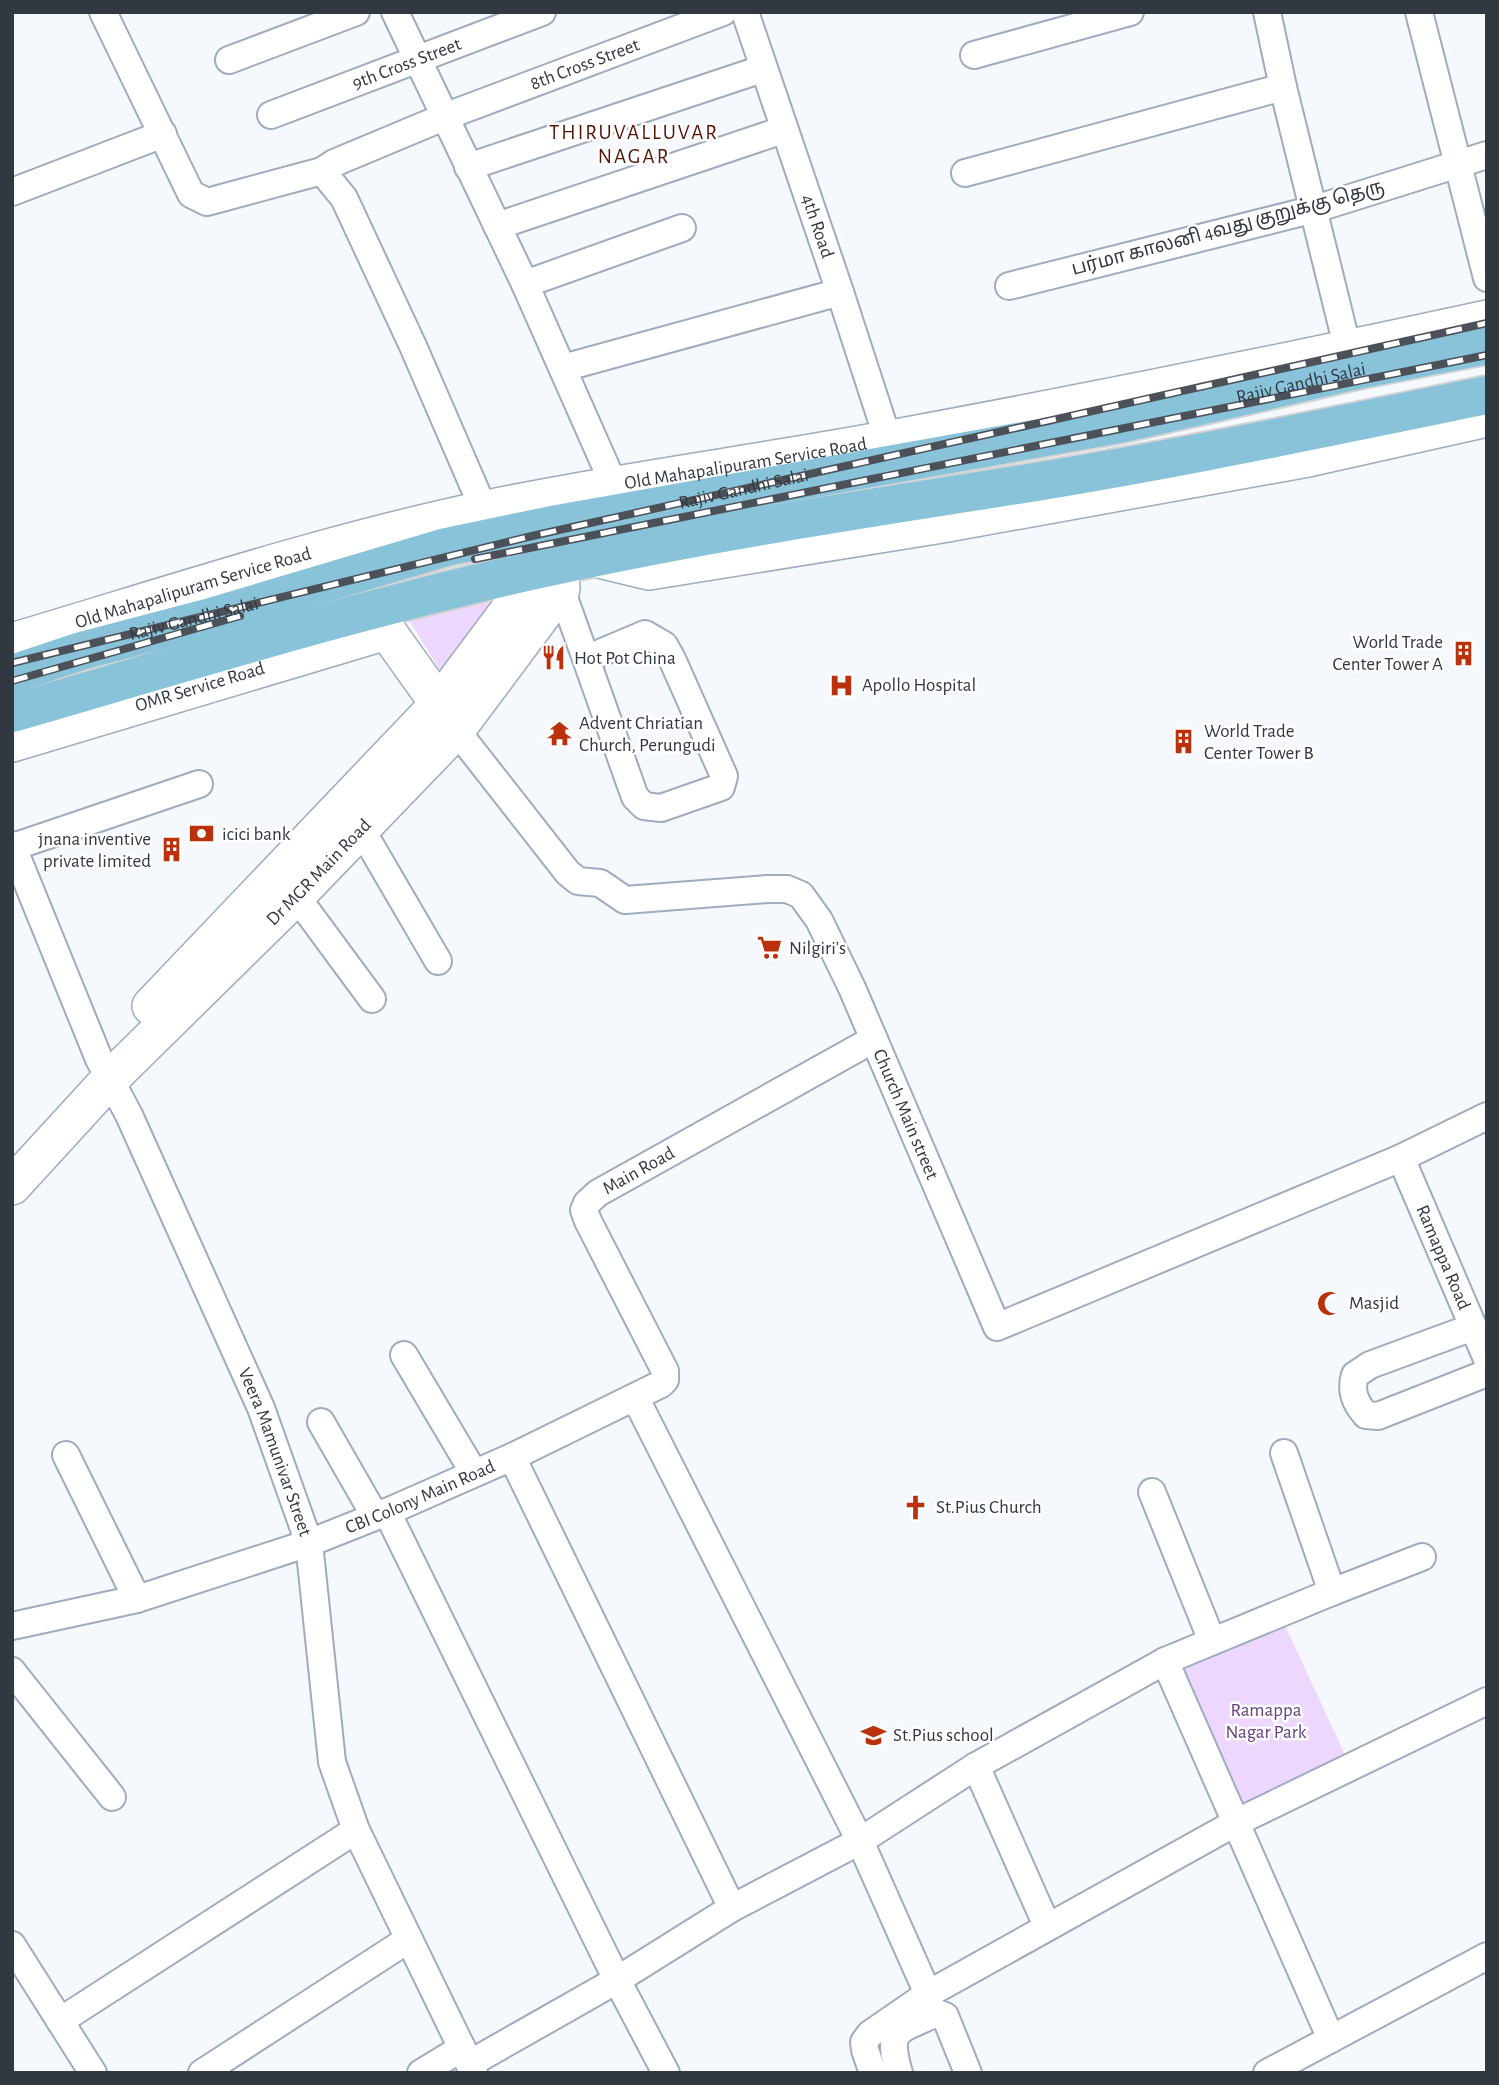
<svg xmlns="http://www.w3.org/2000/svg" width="1499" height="2085" viewBox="0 0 1499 2085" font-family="'Alegreya Sans','Noto Sans Tamil',sans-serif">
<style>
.green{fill:#eed7fe}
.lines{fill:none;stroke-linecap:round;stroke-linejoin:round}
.street-casing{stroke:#9eacbf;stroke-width:30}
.secondary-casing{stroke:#9eacbf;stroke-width:40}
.primary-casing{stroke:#d2d3d5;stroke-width:42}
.street{stroke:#fff;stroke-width:26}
.secondary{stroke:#fff;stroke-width:37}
.primary{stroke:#88c3da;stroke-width:38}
.rail-casing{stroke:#4c5159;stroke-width:8}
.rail{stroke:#fff;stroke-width:5;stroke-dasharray:16;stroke-linecap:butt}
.labels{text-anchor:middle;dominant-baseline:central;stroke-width:5;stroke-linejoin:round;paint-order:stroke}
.street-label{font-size:19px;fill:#323840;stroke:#fff}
.poi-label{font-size:19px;fill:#323840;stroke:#fff;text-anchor:start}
.park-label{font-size:19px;fill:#653e7c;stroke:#fff}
.neighbourhood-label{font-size:21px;letter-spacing:2px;fill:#571506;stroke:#fff}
</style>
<rect width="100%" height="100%" fill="#f5f8fc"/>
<g class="green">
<polygon points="495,597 440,670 404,612"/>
<polygon points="1283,1621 1346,1757 1241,1808 1178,1666"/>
</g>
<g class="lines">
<defs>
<g id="street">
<polyline points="103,12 191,194 207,202 322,171 344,198 413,346 484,510"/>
<polyline points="395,12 525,284 614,485"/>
<path id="s1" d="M745 12 840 292 893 455"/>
<polyline points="1267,12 1283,87 1348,350"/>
<polyline points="1419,12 1487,278"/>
<polyline points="974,55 1130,12"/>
<polyline points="229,60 356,12"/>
<path id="s2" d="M271 115 542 12"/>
<polyline points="468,167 762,69"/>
<path id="s3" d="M322 171 334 163 444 117 723 12"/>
<polyline points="965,173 1283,87"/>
<polyline points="12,192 163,134"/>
<polyline points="497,226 783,130"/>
<polyline points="525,284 682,228"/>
<polyline points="1009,286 1315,209 1487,155"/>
<polyline points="563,368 840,292"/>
<polyline points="561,589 586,659 635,797 644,806 661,808 721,787 724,776 672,659 664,645 645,634 586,659"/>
<path id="s4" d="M456 730 568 873 578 881 600 883 625 900 767 889H787L801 895 819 920 852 988 997 1327 1401 1158 1487 1116"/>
<polyline points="361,829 438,961"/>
<path id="s5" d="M12 845 99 1059 129 1115 261 1408 309 1543 332 1762 356 1830 474 2073"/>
<polyline points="13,847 199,784"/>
<polyline points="296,896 372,999"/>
<path id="s6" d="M1401 1158 1487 1359"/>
<path d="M1473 1327 1370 1365 1355 1375C1350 1391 1355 1403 1366 1415L1378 1416 1487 1373"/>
<polyline points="404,1355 474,1473"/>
<polyline points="635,1397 860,1841 928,1994"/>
<polyline points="321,1422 375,1516"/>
<polyline points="1284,1453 1332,1592 1422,1557"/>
<polyline points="66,1455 137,1599"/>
<polyline points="512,1457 732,1908"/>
<polyline points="1152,1492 1212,1641"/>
<polyline points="387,1512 617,1980 666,2073"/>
<path id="s7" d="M12 1626 137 1599 309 1543 387 1512 512 1457 661 1384 665 1380V1371L588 1221 584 1210 587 1203 598 1193 874 1039"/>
<polyline points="1165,1661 1331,2039"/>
<polyline points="12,1671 112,1797"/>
<polyline points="976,1766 1047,1926"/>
<polyline points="12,1945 93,2073"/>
<polyline points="60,2021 356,1830"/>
<polyline points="469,2064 617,1980 732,1908 860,1841 976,1766 1165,1661 1332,1592"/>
<polyline points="202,2073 409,1939"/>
<polyline points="421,2073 462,2048"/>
<polyline points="873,2073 865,2050 864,2042 870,2034 928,1994 1235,1823 1487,1701"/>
<path d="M899 2073C886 2027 898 2031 937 2013L945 2016 968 2073"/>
<polyline points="1267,2073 1487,1956"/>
</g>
<g id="secondary">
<polyline points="595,558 649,571 942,524 1308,458 1487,418"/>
<polyline points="372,610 439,704"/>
<path id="s8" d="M12 642C170 595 326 543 487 509 621 481 757 464 891 439 1090 402 1289 362 1487 319"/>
<path id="s9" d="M12 743 386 631"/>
<polyline points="151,1006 439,704 513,605 527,571 520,533"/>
<path id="s10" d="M12 1186 110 1079 296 896 456 730 561 589 559 564 554 534"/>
</g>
<g id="primary">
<path id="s11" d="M12 674 81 651 214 616 446 547 552 525 1124 423 1362 369 1487 345"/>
<path d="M12 713C192 661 371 605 554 566 692 536 832 514 972 492 1145 466 1316 430 1487 395"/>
</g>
</defs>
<use href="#street" class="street-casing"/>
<use href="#secondary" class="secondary-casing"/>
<use href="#primary" class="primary-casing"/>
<use href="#street" class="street"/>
<use href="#secondary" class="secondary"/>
<use href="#primary" class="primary"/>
<defs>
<g id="rail">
<polyline points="475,559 1487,355"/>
<path id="s12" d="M12 663 532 536 1487 323"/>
<polyline points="12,681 240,616"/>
</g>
</defs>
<use href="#rail" class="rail-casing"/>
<use href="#rail" class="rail"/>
</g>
<defs>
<symbol id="building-bare" viewBox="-9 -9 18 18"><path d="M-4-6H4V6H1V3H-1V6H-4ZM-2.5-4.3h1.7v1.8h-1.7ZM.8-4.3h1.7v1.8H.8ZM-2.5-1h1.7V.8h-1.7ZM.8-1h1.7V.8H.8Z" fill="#bb310c" stroke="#fff" stroke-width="2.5" paint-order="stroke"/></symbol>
<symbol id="restaurant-bare" viewBox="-9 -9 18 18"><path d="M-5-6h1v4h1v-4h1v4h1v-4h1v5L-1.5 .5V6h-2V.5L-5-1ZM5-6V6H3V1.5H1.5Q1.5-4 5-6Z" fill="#bb310c" stroke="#fff" stroke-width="2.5" paint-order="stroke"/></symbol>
<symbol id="hospital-bare" viewBox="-9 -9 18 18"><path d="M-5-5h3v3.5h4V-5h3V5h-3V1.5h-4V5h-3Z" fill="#bb310c" stroke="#fff" stroke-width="2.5" paint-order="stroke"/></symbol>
<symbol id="temple-bare" viewBox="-9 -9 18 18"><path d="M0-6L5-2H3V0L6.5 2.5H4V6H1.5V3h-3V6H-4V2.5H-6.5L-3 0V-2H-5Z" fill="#bb310c" stroke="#fff" stroke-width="2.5" paint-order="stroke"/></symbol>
<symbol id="bank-bare" viewBox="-9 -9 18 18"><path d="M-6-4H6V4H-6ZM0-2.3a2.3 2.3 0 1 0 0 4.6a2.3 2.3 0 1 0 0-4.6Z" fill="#bb310c" stroke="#fff" stroke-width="2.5" paint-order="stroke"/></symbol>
<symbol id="supermarket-bare" viewBox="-9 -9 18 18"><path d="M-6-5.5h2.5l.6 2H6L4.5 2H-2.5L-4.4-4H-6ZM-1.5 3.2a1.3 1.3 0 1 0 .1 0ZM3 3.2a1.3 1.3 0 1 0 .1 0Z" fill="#bb310c" stroke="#fff" stroke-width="2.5" paint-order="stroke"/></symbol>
<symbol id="mosque-bare" viewBox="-9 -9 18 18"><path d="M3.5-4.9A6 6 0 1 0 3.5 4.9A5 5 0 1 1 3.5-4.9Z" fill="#bb310c" stroke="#fff" stroke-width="2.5" paint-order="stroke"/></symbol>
<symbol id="church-bare" viewBox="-9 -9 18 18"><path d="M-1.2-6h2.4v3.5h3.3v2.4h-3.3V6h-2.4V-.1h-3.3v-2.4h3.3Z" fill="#bb310c" stroke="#fff" stroke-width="2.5" paint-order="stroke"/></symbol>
<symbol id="school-bare" viewBox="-9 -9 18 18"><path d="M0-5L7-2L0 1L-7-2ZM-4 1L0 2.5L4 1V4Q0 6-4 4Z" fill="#bb310c" stroke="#fff" stroke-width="2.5" paint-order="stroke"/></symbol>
</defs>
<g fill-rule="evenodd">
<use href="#building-bare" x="1446" y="636" width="35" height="35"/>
<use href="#restaurant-bare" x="536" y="640" width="35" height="35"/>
<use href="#hospital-bare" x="824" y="668" width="35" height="35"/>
<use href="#temple-bare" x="542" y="716" width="35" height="35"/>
<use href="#building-bare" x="1166" y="724" width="35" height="35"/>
<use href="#bank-bare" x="184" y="816" width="35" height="35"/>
<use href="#building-bare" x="154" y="832" width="35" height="35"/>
<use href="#supermarket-bare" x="752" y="930" width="35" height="35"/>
<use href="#mosque-bare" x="1312" y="1286" width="35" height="35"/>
<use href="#church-bare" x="898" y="1490" width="35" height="35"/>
<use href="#school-bare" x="856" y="1718" width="35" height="35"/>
</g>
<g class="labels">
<g class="street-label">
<text stroke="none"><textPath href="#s2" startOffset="145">9th Cross Street</textPath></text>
<text stroke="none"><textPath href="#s3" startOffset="284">8th Cross Street</textPath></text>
<text stroke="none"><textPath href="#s1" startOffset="226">4th Road</textPath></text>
<text transform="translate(1228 228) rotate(-15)">பர்மா காலனி 4வது குறுக்கு தெரு</text>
<text stroke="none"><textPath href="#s11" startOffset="1323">Rajiv Gandhi Salai</textPath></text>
<text stroke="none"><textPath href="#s8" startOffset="756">Old Mahapalipuram Service Road</textPath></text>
<text stroke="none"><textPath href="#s12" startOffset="752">Rajiv Gandhi Salai</textPath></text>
<text stroke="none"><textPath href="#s8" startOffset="189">Old Mahapalipuram Service Road</textPath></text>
<text stroke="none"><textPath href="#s12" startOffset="187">Rajiv Gandhi Salai</textPath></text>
<text stroke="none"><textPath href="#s9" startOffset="196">OMR Service Road</textPath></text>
<text stroke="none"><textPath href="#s10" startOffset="439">Dr MGR Main Road</textPath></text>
<text stroke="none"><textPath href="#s4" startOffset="668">Church Main street</textPath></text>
<text stroke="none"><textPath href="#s7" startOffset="959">Main Road</textPath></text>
<text stroke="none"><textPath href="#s6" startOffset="108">Ramappa Road</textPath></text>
<text stroke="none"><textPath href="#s5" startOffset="662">Veera Mamunivar Street</textPath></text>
<text stroke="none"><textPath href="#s7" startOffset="429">CBI Colony Main Road</textPath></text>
</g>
<g class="poi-label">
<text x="1443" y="642" text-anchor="end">World Trade<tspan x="1443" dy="22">Center Tower A</tspan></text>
<text x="574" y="658">Hot Pot China</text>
<text x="862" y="685">Apollo Hospital</text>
<text x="579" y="723">Advent Chriatian<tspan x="579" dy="22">Church, Perungudi</tspan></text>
<text x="1204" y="731">World Trade<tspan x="1204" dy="22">Center Tower B</tspan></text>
<text x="222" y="834">icici bank</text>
<text x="151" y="839" text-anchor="end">jnana inventive<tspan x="151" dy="22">private limited</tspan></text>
<text x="789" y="948">Nilgiri's</text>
<text x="1349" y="1303">Masjid</text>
<text x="936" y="1507">St.Pius Church</text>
<text x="893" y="1735">St.Pius school</text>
</g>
<g class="park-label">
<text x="1266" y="1710">Ramappa<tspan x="1266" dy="22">Nagar Park</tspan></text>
</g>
<g class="neighbourhood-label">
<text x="634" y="132">THIRUVALLUVAR<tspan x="634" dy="24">NAGAR</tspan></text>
</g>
</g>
<rect width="1499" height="2085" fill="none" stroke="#323840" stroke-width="28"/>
</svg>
